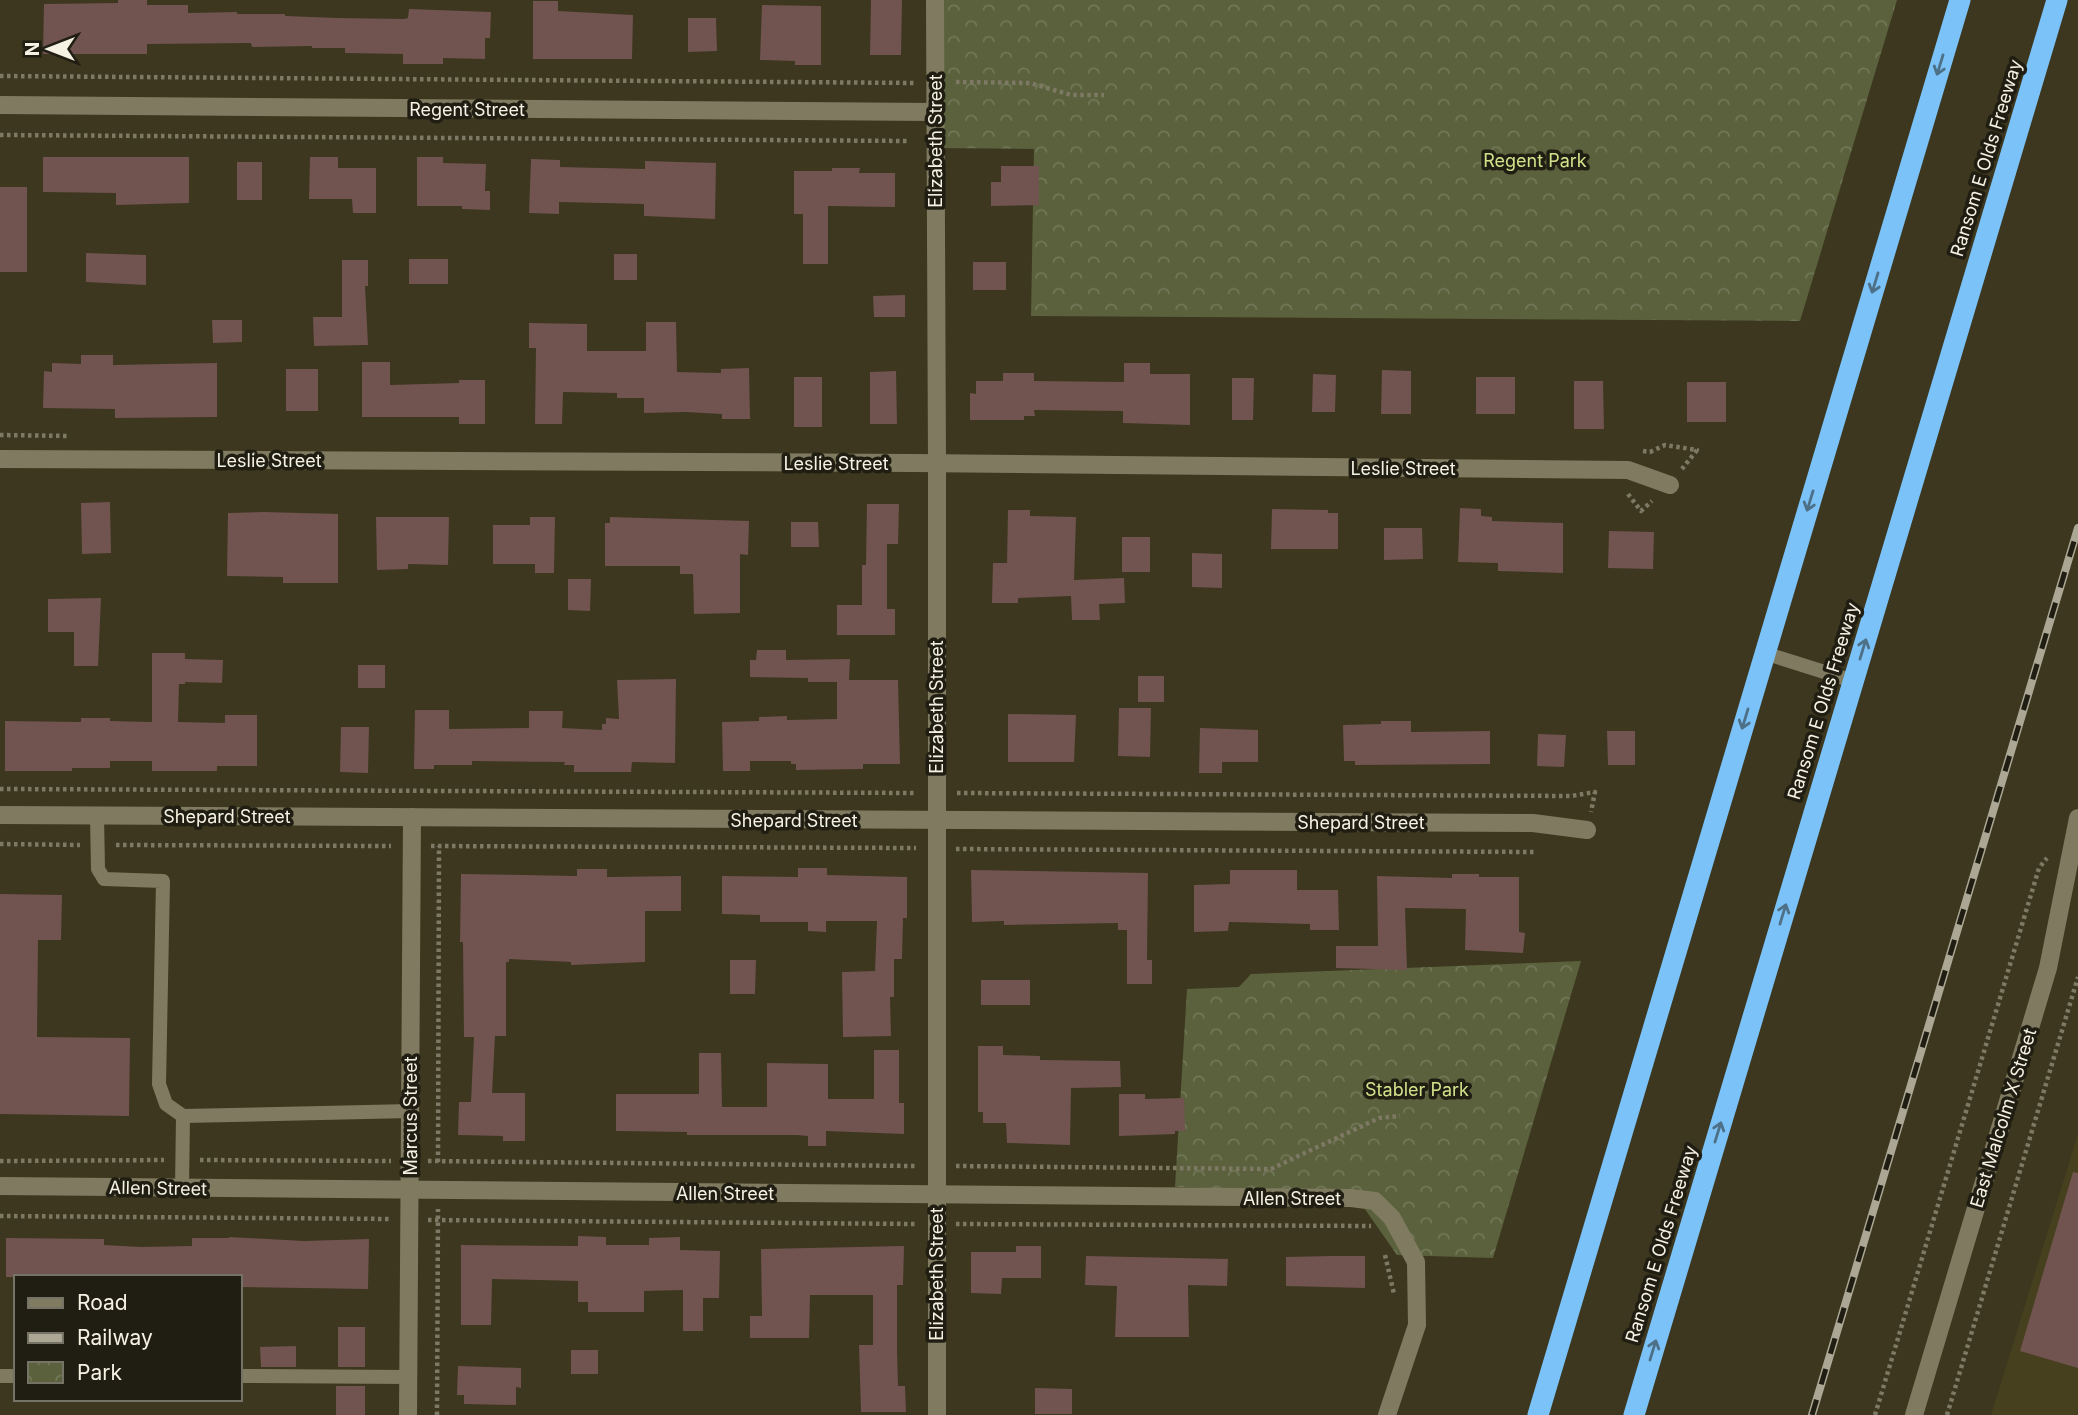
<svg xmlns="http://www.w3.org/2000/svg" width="2078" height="1415" viewBox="0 0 2078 1415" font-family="Inter,sans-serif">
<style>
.built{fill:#46401f}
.park{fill:url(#park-crowns)}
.building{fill:#715350}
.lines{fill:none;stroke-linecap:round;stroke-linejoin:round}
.path{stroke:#7e7964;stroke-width:4.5;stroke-dasharray:3.5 3.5;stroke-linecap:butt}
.service{stroke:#807b60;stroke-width:14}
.minor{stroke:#807b60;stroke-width:18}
.tertiary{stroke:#807b60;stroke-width:18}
.motorway{stroke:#7ac2f8;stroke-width:21}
.rail-casing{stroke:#aba794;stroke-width:8}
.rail{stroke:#201e13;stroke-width:5;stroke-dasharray:16;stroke-linecap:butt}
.oneway{stroke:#4d7086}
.labels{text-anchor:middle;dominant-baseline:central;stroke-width:7;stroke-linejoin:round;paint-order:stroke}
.street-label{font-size:18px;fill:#f5f2e3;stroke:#201e13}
.park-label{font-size:18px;fill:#d2e28b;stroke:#201e13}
</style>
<defs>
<pattern id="park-crowns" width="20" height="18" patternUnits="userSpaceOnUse" patternTransform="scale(1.75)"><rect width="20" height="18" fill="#5a613c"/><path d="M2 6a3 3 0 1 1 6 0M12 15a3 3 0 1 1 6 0" fill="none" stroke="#727858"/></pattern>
</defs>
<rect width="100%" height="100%" fill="#3c371e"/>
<polygon class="built" points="2078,1134 2078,1415 1991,1415"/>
<g class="park">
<polygon points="935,0 1897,0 1800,321 1031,316 1034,149 934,148"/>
<polygon points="1581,961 1493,1258 1397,1255 1353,1192 1175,1187 1187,989 1239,987 1251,974"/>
</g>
<g class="building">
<polygon points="118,0 147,0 147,5 188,5 188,13 237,12 237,14 285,14 285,16 338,18 404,19 408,18 409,9 491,12 490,38 485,38 485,59 443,58 443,64 403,64 403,54 345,53 345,48 312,48 312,46 252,47 251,43 147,44 147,54 43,54 44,4 118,3"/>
<polygon points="871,0 902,0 901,55 870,55"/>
<polygon points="533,1 558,1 558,11 633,15 632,59 533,59"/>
<polygon points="762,5 821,6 821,65 795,65 795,61 760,60"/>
<polygon points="688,18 716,18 717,51 688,52"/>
<polygon points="43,157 189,157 189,203 116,205 116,193 43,192"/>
<polygon points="310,157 338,157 338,168 376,168 376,213 353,213 352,199 309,199"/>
<polygon points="417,157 443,157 443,163 486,164 485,191 490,191 490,210 462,209 462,206 417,206"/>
<polygon points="531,159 560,160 560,167 645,169 645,161 716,163 715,219 644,216 644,204 559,202 559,214 529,213"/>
<rect x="237" y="162" width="25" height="38"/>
<polygon points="1001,166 1039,166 1039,205 991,206 991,182 1001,182"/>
<polygon points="832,168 860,168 859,173 895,173 895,207 828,206 828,264 803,264 803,214 794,214 794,171 832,171"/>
<rect x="0" y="187" width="27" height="85"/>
<polygon points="86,253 146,255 146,285 86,282"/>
<rect x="614" y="254" width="23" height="26"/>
<rect x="409" y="259" width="39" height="25"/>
<polygon points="342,260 368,260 368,286 365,286 368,345 314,346 313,317 342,317"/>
<rect x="973" y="262" width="33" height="28"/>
<polygon points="905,295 905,317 874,317 873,296"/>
<polygon points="212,320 242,320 242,342 213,343"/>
<polygon points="646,322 676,322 677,372 721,373 721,369 749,368 750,419 722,419 722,414 686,412 644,413 644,398 617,398 617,393 563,392 562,424 535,424 536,348 529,348 529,323 587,324 587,351 646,351"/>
<polygon points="81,355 113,355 113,365 217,363 217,417 115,418 115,409 43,408 44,371 52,372 52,363 81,364"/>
<polygon points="362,362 390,362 390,385 459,383 459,380 485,380 485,424 459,424 459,417 362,417"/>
<polygon points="1124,363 1150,363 1150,374 1190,374 1190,425 1123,423 1123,411 1034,410 1035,416 1024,416 1024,420 970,420 970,393 976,394 976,381 1003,381 1003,373 1034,373 1034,381 1124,382"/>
<rect x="286" y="369" width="32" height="42"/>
<polygon points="1382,370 1411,371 1411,414 1381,414"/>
<polygon points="896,371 897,424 870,424 870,372"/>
<polygon points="1313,374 1336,375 1335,412 1312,412"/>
<rect x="794" y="377" width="28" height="50"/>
<rect x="1476" y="377" width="39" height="37"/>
<polygon points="1232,378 1254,378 1253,420 1232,420"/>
<polygon points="1574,381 1603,381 1604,429 1574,429"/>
<rect x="1687" y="382" width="39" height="40"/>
<polygon points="110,502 111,553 82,554 81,503"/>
<polygon points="867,504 899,504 898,544 887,544 887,609 895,609 895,635 837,635 837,605 862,605 862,565 866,565"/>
<polygon points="1460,508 1481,509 1481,516 1492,517 1492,521 1563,523 1563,573 1498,571 1498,563 1458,562"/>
<polygon points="1272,509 1328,510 1328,513 1338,513 1338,549 1271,549"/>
<polygon points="1008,510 1030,510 1030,516 1076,517 1074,580 1124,578 1125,603 1099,604 1100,620 1072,620 1071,596 1018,598 1018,603 992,603 993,563 1007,563"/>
<polygon points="264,512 338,514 338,583 283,583 283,577 227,576 228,513"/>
<polygon points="376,517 449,517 448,565 408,564 408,569 377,570"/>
<polygon points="530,517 555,517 554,573 535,573 535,564 493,564 493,525 530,525"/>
<polygon points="610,517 749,521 748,555 740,554 740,613 694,614 693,574 680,574 680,566 605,566 605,523 610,523"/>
<polygon points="791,522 818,522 819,547 791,547"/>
<polygon points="1384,528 1422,528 1423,559 1384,560"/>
<polygon points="1609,531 1654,532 1653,569 1608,568"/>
<rect x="1122" y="537" width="28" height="35"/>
<polygon points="1192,553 1222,554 1222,588 1192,587"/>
<polygon points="568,579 591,579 590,611 568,610"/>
<polygon points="101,598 98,666 74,666 74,632 48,632 48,599"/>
<polygon points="757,650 786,650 786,660 850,659 849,680 898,680 900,764 863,764 863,769 796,770 796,764 791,764 791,761 750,761 750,771 723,771 722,722 759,721 759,717 787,716 787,720 837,719 837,682 808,682 808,678 750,677 750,660 756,660"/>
<polygon points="152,653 185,653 185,659 223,660 222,683 185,682 185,684 179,684 178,722 225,723 225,715 257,715 257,766 217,766 217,771 152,771 152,761 110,761 110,768 72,768 72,771 5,771 5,721 81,722 81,718 110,718 110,721 152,722"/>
<rect x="358" y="665" width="27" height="23"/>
<rect x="1138" y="676" width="26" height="26"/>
<polygon points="676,679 675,763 632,762 631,772 574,772 574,765 564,765 565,762 472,761 472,765 434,765 434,769 414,769 415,710 449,710 449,729 529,728 529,711 563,711 562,728 602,730 602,724 606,724 606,718 619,719 617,680"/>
<polygon points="1119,708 1151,708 1150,757 1118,756"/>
<polygon points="1008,714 1076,715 1074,762 1008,762"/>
<polygon points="1381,721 1411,721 1411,732 1490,731 1490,764 1355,765 1355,761 1344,761 1343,725 1381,724"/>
<polygon points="341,727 369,727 368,773 340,772"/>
<polygon points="1200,728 1258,730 1258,762 1222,762 1222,773 1199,773"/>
<polygon points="1607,731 1635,731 1635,765 1608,765"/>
<polygon points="1538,734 1566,735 1564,767 1537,766"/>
<polygon points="798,868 827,868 827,875 907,877 907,918 903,918 902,959 894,959 894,997 890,997 891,1036 843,1037 842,972 875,971 877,921 826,921 826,932 808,931 808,922 760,922 760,915 722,914 722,876 798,877"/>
<polygon points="577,869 607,869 607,877 681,876 681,911 645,911 645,962 571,965 571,962 509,959 509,962 506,962 506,1036 495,1036 492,1093 525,1093 525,1141 503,1141 503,1136 458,1135 459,1102 471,1102 474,1037 464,1037 463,942 460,942 461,874 577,876"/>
<polygon points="971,870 1148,873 1147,960 1152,960 1152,984 1127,984 1127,930 1118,930 1118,923 1004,925 1004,921 972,922"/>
<polygon points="1230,870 1297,870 1297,890 1338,890 1339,930 1310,930 1310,924 1229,922 1228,931 1194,932 1194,885 1230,884"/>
<polygon points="1452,874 1479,874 1479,877 1519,877 1519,932 1525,933 1523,953 1465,950 1466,909 1405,908 1407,970 1336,968 1336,946 1378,946 1377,876 1452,878"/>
<polygon points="0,894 62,895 61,940 38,940 37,1037 130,1038 129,1116 0,1114"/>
<polygon points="730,960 756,960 755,994 730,994"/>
<rect x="981" y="980" width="49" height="25"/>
<polygon points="978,1046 1003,1046 1003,1055 1040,1056 1040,1060 1120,1061 1121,1087 1071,1088 1070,1145 1007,1143 1006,1123 983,1123 983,1112 978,1112"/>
<polygon points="874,1050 899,1050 899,1103 904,1103 904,1134 826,1131 826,1146 808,1146 808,1136 797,1135 687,1135 687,1132 616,1131 616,1094 699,1094 699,1053 721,1053 722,1107 767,1107 767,1063 828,1064 828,1099 874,1099"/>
<polygon points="1119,1094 1145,1094 1145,1099 1184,1098 1185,1131 1175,1131 1175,1134 1119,1136"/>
<polygon points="2073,1172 2078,1173 2078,1368 2020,1351"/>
<polygon points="578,1236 606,1237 606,1245 649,1245 649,1238 680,1237 680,1250 720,1251 719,1298 703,1298 703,1331 683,1331 683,1290 644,1291 644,1312 588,1312 588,1302 578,1302 578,1281 492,1279 491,1325 461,1325 461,1245 578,1246"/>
<polygon points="229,1237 304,1241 369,1239 368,1289 240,1287 240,1277 6,1277 6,1238 104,1239 104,1245 141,1247 192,1246 192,1238 229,1238"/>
<polygon points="904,1246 903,1285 897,1285 897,1350 898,1386 905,1386 906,1412 861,1412 859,1345 873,1345 873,1295 810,1295 809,1338 750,1338 750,1316 762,1316 761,1249"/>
<polygon points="1016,1246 1041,1246 1041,1278 1002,1278 1001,1294 971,1293 971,1252 1016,1252"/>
<polygon points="1086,1256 1228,1259 1227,1286 1188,1285 1189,1337 1115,1337 1117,1286 1085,1285"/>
<polygon points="1331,1256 1365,1256 1365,1288 1286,1286 1286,1257"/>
<rect x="338" y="1327" width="27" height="40"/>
<polygon points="296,1346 296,1367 261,1367 260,1347"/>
<rect x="571" y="1350" width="27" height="24"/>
<polygon points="458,1366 521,1368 521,1388 516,1387 516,1405 464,1404 464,1395 457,1395"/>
<rect x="336" y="1386" width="29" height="29"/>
<polygon points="1035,1388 1072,1389 1072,1414 1035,1414"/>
</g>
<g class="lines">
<g class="path">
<polyline points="0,76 916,83"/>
<polyline points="956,82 1030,83 1071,95 1104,95"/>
<polyline points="0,135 910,141"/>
<polyline points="0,435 70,436"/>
<polyline points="1643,451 1650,452 1665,445 1697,450 1682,469"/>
<polyline points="1628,494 1641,511 1652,501"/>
<polyline points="0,789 916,793"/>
<polyline points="957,793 1571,796 1595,792 1591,812"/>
<polyline points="0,844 80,845"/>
<polyline points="116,845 391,846"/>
<polyline points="431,846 916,848"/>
<polyline points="956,849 1536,852"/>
<polyline points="200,1160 391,1161"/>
<polyline points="0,1161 164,1160"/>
<polyline points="428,1161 916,1166"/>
<polyline points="438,1162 439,846"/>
<polyline points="956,1166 1271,1169 1379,1118 1400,1116"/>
<polyline points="0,1216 391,1219"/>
<polyline points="428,1220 916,1224"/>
<polyline points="956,1224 1371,1226"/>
<polyline points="1385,1255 1394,1294"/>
<polyline points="437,1415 438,1209"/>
<polyline points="1875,1415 2039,868 2047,858"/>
<polyline points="1947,1415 2078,977"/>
</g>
<g class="service">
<polyline points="1764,653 1853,681"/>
<polyline points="97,816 98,869 104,879 163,881 159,1084 166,1104 183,1116 182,1189"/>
<polyline points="183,1116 411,1111"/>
<polyline points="0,1376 16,1376"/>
<polyline points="240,1376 409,1377"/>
</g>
<g class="minor">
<polyline points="935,0 937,464 937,1415"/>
<polyline points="0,105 935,112"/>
<polyline points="0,459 913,463 1628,470 1670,485"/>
<polyline points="0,815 1533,823 1587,830"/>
<polyline points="0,1186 1351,1198 1375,1201 1392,1218 1416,1262 1417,1325 1387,1415"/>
<polyline points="408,1415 412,817"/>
</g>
<polyline class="tertiary" points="1914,1415 2048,968 2078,818"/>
<g class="motorway">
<polyline points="1538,1415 1960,0"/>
<polyline points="1634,1415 2057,0"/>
</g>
<defs>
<polyline id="rail" points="1812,1415 2078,528"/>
</defs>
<use href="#rail" class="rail-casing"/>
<use href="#rail" class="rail"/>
</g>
<defs><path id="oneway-shaft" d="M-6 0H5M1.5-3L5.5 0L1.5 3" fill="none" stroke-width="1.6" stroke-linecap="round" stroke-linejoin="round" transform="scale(1.75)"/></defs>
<g class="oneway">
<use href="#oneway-shaft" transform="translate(1940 65) rotate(107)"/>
<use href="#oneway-shaft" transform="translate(1875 283) rotate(107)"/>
<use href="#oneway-shaft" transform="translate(1810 501) rotate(107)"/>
<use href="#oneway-shaft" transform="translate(1863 649) rotate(-73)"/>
<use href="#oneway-shaft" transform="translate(1745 719) rotate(107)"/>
<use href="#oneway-shaft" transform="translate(1783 914) rotate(-73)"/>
<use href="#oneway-shaft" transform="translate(1718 1132) rotate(-73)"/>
<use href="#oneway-shaft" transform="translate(1653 1350) rotate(-73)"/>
</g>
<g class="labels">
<g class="street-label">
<text x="467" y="109">Regent Street</text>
<text transform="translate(935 141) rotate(-90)">Elizabeth Street</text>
<text transform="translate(1986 158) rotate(-73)">Ransom E Olds Freeway</text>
<text x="269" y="460">Leslie Street</text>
<text x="836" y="463">Leslie Street</text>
<text x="1403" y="468">Leslie Street</text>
<text transform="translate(1823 701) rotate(-73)">Ransom E Olds Freeway</text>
<text transform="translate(936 707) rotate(-90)">Elizabeth Street</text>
<text x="227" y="816">Shepard Street</text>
<text x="794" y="820">Shepard Street</text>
<text x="1361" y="822">Shepard Street</text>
<text transform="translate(410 1116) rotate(-90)">Marcus Street</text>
<text transform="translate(2003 1118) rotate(-73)">East Malcolm X Street</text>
<text transform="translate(158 1188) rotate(1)">Allen Street</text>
<text x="725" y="1193">Allen Street</text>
<text x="1292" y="1198">Allen Street</text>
<text transform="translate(1661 1244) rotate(-73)">Ransom E Olds Freeway</text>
<text transform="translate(936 1274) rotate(-90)">Elizabeth Street</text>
</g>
<g class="park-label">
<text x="1535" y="160">Regent Park</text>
<text x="1417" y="1089">Stabler Park</text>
</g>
</g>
<rect x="14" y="1275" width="228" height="126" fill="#201e13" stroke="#757366" stroke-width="2"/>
<rect x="28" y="1298" width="35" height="10" fill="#807b60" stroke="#757366" stroke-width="2"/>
<text x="77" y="1310" font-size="21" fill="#f5f2e3">Road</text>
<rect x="28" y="1333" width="35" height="10" fill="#aba794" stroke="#757366" stroke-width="2"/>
<text x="77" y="1345" font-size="21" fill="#f5f2e3">Railway</text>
<rect x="28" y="1362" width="35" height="21" fill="url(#park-crowns)" stroke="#757366" stroke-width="2"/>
<text x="77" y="1380" font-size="21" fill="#f5f2e3">Park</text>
<g transform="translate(49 49) rotate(270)" stroke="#201e13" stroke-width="5" paint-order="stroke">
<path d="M0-5L12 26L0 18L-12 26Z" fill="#f5f2e3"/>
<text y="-10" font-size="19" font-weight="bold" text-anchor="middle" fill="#f5f2e3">N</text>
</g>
</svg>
